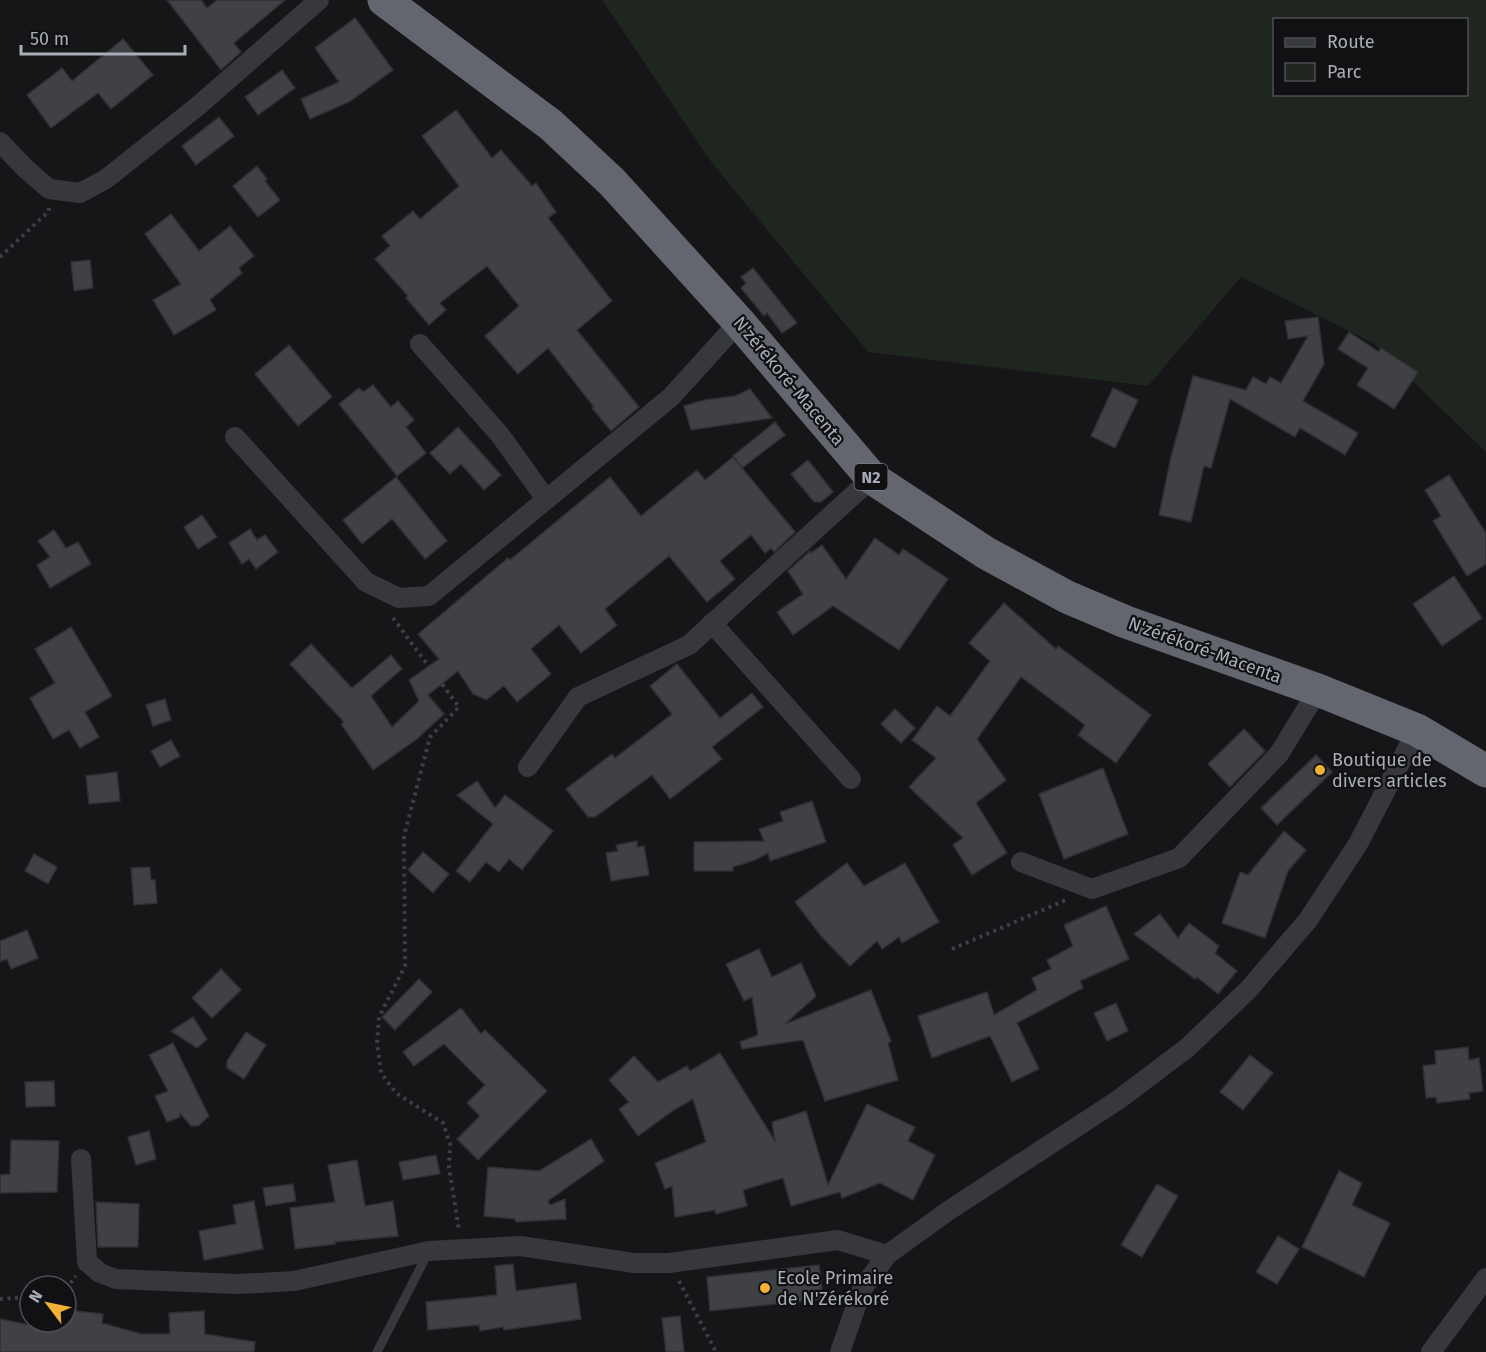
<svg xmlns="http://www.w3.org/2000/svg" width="1486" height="1352" viewBox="0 0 1486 1352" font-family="'Fira Sans',sans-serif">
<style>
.green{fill:#1e261f;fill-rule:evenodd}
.building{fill:#404145;stroke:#303034;stroke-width:1.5}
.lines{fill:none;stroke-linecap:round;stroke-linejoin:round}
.path{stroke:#3d3f44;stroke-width:4;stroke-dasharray:3 4.5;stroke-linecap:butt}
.lane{stroke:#37383d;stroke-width:9}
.street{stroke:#37383d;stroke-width:20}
.highway{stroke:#63666e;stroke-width:33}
.poi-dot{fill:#f2b134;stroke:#111113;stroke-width:2}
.labels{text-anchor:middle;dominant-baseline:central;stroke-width:4.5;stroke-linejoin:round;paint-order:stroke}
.shield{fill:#111113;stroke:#7b7e86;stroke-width:1.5}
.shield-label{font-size:16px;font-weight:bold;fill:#a8adb8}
.street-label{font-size:18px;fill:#a8adb8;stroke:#111113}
.poi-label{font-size:18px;fill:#a8adb8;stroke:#111113;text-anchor:start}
</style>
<rect width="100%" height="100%" fill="#161618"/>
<path class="green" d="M602 0H1486V452L1373 343 1241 277 1148 386 868 352 712 163ZM1274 20H1466V94H1274Z"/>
<g class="building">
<polygon points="167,0 201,0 207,8 217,0 285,0 234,43 241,52 221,70"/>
<polygon points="355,18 393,70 349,102 310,119 301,99 339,82 315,48"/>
<polygon points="123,39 153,75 111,109 98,93 51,128 27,95 62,68 72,81"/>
<polygon points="282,70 295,88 258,115 245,97"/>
<polygon points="456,110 492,158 501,150 532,186 536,183 556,212 548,218 612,301 577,330 639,407 611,431 592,408 594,407 548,348 518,374 485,336 519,306 487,266 440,303 446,310 429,325 406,298 408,296 375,259 390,246 382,236 413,211 420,219 459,186 422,136"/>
<polygon points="219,117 234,136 196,165 182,146"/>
<polygon points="257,166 267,179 265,181 280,200 258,217 233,186"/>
<polygon points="171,214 199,251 230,226 254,256 239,268 242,273 210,300 216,310 174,335 153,300 181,284 145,234"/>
<polygon points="90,260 93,288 74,291 71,262"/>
<polygon points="753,268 797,323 782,333 767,313 764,316 741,288 746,283 741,277"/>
<polygon points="1318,317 1324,364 1303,401 1358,433 1345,455 1300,428 1295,437 1230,399 1211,468 1204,466 1191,522 1159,515 1171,457 1193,376 1246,390 1253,377 1266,384 1270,377 1281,383 1308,336 1288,339 1285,321"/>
<polygon points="1349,332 1379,352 1381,348 1418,372 1394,409 1357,385 1368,368 1338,349"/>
<polygon points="289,345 332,397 298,426 255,374"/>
<polygon points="373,385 391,407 398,401 414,420 406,427 426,453 397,476 339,404 359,388 363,392"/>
<polygon points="1113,388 1138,400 1115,448 1091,436"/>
<polygon points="750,389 772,418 691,430 684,406 704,400 735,396"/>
<polygon points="775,422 785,435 742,468 733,456"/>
<polygon points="458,427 501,475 484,490 461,464 450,474 430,453"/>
<polygon points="733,457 795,532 774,552 771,548 765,553 751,535 720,561 735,579 707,602 669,556 605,609 617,625 581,653 559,625 531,649 551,674 517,702 504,686 486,700 473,694 458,671 428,695 444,714 417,739 373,770 341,724 344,722 290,664 311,644 352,688 391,655 402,669 371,696 392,727 419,701 409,680 439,659 418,634 508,558 510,560 610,477 641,516 697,470 705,480"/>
<polygon points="808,460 833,492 821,502 814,502 791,474"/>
<polygon points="1449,475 1486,533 1486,564 1467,576 1433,521 1441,516 1425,490"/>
<polygon points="396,477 447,541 425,559 392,519 362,544 343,520"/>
<polygon points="202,515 217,537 198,549 184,527"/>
<polygon points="250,529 257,540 265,535 278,552 256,569 249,559 242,564 229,543"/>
<polygon points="54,530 66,548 78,542 91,564 50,588 37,565 50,557 38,541"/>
<polygon points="875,538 899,555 903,549 948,579 899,650 833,606 793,635 777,612 803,594 788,571 810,551 811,553 822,545 846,579"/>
<polygon points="1454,576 1482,618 1442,646 1413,604"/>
<polygon points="1004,603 1056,649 1058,646 1151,715 1116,763 1078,735 1085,725 1021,677 977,739 1006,780 976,803 1007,853 972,875 953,845 963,838 909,787 936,758 912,740 937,706 950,716 990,661 969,643"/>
<polygon points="71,627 112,696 85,712 99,737 80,748 69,730 53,739 30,698 55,683 35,649"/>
<polygon points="677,664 720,718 752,693 763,707 712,747 722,759 670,799 652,775 595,817 588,817 566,789 612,754 615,758 672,714 650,686"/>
<polygon points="165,699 171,720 153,726 146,705"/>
<polygon points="895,709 915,728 901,743 881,724"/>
<polygon points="1244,729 1265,751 1230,787 1208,764"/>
<polygon points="171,740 180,756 160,767 151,751"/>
<polygon points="1316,755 1332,772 1277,825 1261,808"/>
<polygon points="1103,768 1128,834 1064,859 1039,794"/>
<polygon points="117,772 120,801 89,804 86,776"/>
<polygon points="477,781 495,808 505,795 553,831 522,870 509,859 499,872 486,862 470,882 456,871 493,824 457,795"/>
<polygon points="812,801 826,842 770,861 768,853 755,860 733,867 733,871 694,871 694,842 764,841 759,829 783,821 780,812"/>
<polygon points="1284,831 1306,850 1288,871 1265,938 1222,923 1240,872 1248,875"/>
<polygon points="637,841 637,847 644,846 649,875 611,881 606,853 618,851 616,845"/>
<polygon points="423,852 449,874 433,893 408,870"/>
<polygon points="34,854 57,867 48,884 25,871"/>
<polygon points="847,863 864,886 905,863 939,922 902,943 899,937 882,949 877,941 850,966 821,936 795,902"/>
<polygon points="150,867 151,880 155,880 157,903 134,905 131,868"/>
<polygon points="1106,906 1129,959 1080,981 1083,988 1017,1023 1039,1069 1012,1082 990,1036 932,1058 918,1016 987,992 994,1015 1037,990 1032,978 1051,969 1047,960 1073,946 1064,925"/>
<polygon points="1160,914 1178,938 1189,923 1219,946 1215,953 1237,971 1218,994 1197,977 1195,979 1134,934"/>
<polygon points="27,930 38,958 11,969 7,959 0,962 0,941"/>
<polygon points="759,949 772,977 801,963 816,996 785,1024 871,990 891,1041 888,1043 898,1080 825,1101 803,1040 742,1049 740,1042 758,1035 752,997 744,1001 726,964"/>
<polygon points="221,969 241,990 212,1018 192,998"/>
<polygon points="419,979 432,992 395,1030 382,1017"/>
<polygon points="1116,1003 1128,1031 1107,1041 1094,1013"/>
<polygon points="461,1008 481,1034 485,1030 547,1091 478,1160 457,1139 480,1116 467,1103 485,1085 444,1044 414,1066 403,1052"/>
<polygon points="193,1017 207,1039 197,1048 171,1031"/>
<polygon points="246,1032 266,1045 244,1079 227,1068 227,1061"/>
<polygon points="173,1043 209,1116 198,1126 191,1126 180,1113 180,1117 167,1122 155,1096 168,1091 149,1055"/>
<polygon points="1468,1047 1469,1060 1479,1058 1483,1091 1469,1093 1470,1099 1437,1103 1436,1097 1426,1098 1423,1066 1436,1064 1435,1051"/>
<polygon points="720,1053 775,1141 772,1122 806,1111 828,1185 867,1104 915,1127 908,1141 935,1155 913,1200 880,1183 842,1198 840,1192 791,1206 783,1178 743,1190 747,1206 716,1214 715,1210 675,1217 672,1186 665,1189 655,1163 706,1142 693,1099 674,1110 638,1136 619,1109 629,1102 609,1080 634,1056 658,1082 687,1066 690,1071"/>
<polygon points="1250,1055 1273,1073 1243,1110 1220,1092"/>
<polygon points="54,1081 55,1106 26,1107 25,1082"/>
<polygon points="149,1131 156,1159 136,1165 128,1137"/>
<polygon points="591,1139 604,1161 548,1201 550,1205 565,1199 566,1219 516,1222 515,1219 484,1216 488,1167 539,1171"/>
<polygon points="11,1140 59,1141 57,1192 0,1193 0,1175 10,1174"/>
<polygon points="436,1155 440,1174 403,1180 399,1162"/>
<polygon points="357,1160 365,1206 393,1201 398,1236 335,1242 335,1244 295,1249 290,1208 335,1202 328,1165"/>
<polygon points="1339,1171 1362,1183 1352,1205 1390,1223 1364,1277 1302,1247"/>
<polygon points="293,1184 296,1201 266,1206 263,1188"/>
<polygon points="1157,1184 1178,1196 1142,1257 1121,1245"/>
<polygon points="254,1201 263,1249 204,1260 199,1231 236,1224 233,1205"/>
<polygon points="96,1202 139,1204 138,1247 98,1247"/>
<polygon points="1278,1236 1299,1249 1277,1284 1256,1272"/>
<polygon points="513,1264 516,1291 576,1283 581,1319 504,1330 503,1327 480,1331 479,1325 428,1330 426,1302 497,1295 495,1266"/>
<polygon points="819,1265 823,1299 710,1311 707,1277"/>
<polygon points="66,1310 103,1314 102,1323 141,1334 170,1334 169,1313 204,1311 205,1334 255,1342 254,1352 0,1352 0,1319 40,1327 40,1322 66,1322"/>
<polygon points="680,1316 684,1352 666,1352 662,1318"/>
</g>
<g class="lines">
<g class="path">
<polyline points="0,257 49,211 49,207"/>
<polyline points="393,618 459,707 430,737 404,836 405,966 379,1017 377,1043 381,1073 396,1093 443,1123 450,1144 449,1167 459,1230"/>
<polyline points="952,949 1066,900"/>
<polyline points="679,1281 716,1352"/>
<polyline points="66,1289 76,1276"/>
<polyline points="0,1299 30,1297"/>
</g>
<polyline class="lane" points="377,1352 428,1253"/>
<g class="street">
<polyline points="0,142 26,169 49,189 80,193 106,179 198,106 319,0"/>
<polyline points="420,344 500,435 546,499"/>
<polyline points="235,437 366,582 399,598 429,596 671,397 739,322"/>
<polyline points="712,623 851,779"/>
<polyline points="528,767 578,697 689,645 872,478"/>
<polyline points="1021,862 1092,889 1179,858 1279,754 1318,690"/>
<polyline points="81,1159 87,1262 100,1273 116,1279 238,1284 294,1281 429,1251 520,1246 634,1263 669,1263 838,1240 887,1255"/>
<polyline points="840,1352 862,1289 887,1255 948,1211 1118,1100 1187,1048 1248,990 1308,920 1358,844 1417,730"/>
<polyline points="1431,1352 1486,1278"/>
</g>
<polyline class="highway" points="384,0 551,125 612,182 739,322 872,478 986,553 1067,597 1126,622 1318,690 1417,730 1486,771"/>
</g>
<g class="poi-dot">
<circle cx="1320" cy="770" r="6"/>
<circle cx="765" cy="1288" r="6"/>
</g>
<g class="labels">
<rect class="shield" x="854.5" y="464" width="33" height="26" rx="4.5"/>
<g class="shield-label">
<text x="871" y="477">N2</text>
</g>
<g class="street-label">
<text transform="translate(789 381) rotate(50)">N'zérékoré-Macenta</text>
<text transform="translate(1205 650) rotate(20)">N'zérékoré-Macenta</text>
</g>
<g class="poi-label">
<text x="1332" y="760">Boutique de<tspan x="1332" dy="21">divers articles</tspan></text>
<text x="777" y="1278">Ecole Primaire<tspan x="777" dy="21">de N'Zérékoré</tspan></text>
</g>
</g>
<rect x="1273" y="18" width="195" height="78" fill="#111113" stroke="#4d4f55" stroke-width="1.5"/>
<rect x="1285" y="38" width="30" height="9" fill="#37383d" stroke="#4d4f55" stroke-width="1.5"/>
<text x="1327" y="48" font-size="18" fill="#a8adb8">Route</text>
<rect x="1285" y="63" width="30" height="18" fill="#1e261f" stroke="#4d4f55" stroke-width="1.5"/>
<text x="1327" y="78" font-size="18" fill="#a8adb8">Parc</text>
<g transform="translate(48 1304) rotate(302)"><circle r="28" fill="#111113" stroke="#4d4f55" stroke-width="1.5"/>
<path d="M0-4.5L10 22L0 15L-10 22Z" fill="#f2b134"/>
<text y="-9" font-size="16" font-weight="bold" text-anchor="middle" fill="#a8adb8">N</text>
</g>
<path d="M21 45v9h164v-9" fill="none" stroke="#a8adb8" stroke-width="3"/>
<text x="30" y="45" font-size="18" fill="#a8adb8" stroke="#111113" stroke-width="4.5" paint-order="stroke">50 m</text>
</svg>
